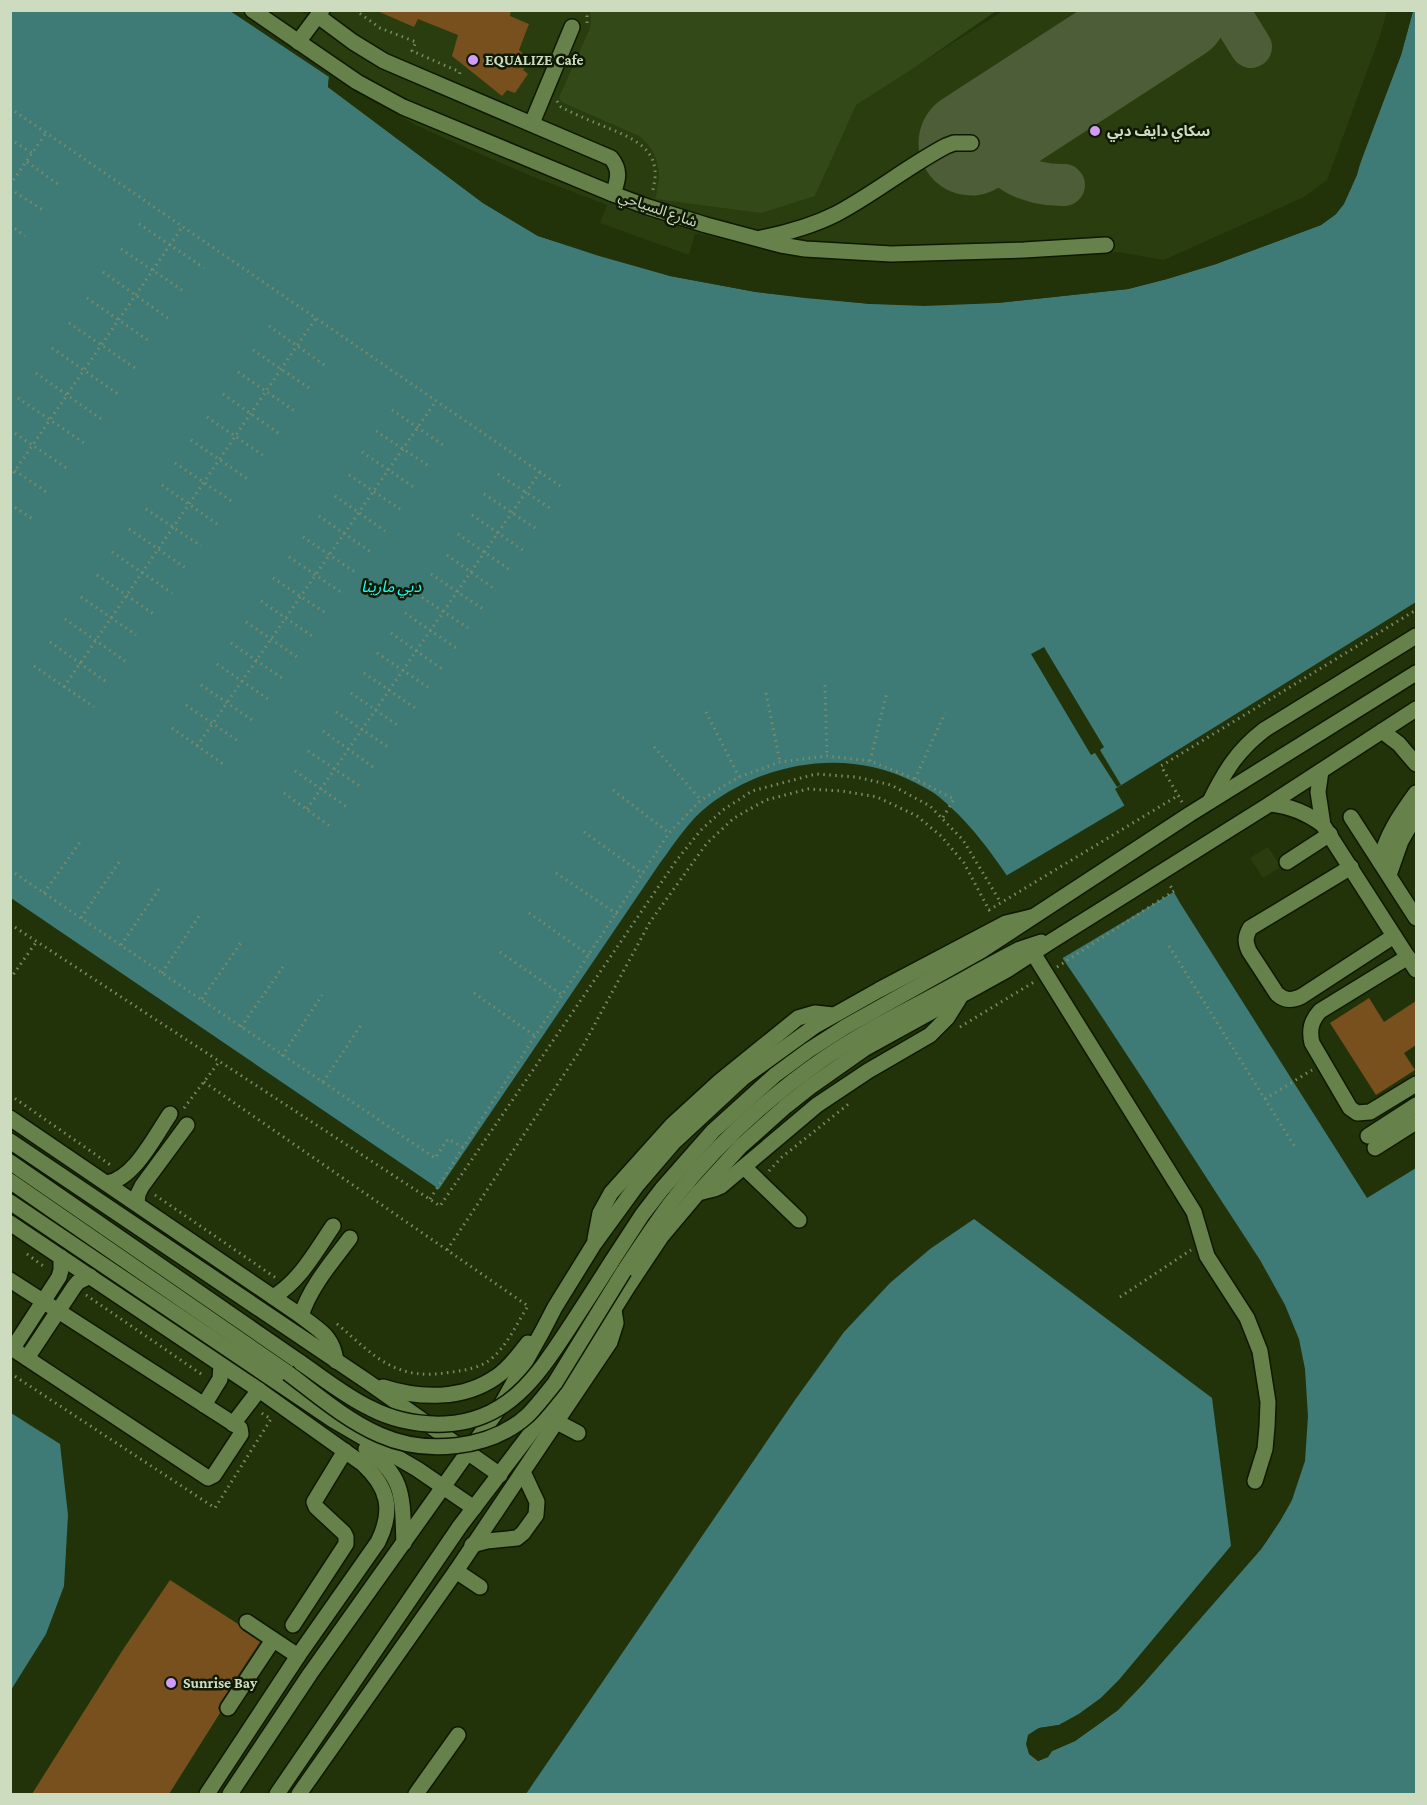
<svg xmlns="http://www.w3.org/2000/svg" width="1427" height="1805" viewBox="0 0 1427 1805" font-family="'Crimson Pro','Noto Sans Arabic',serif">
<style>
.built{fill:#293d0e}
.green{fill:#344918}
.water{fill:#3e7b77}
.pier{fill:#22330a}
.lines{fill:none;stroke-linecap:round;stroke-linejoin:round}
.taxiway{stroke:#4d5d37;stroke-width:42}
.runway{stroke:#4d5d37;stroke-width:105}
.building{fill:#78501d}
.minor-casing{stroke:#0e1901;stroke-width:18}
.path{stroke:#7b8a67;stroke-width:3;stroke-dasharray:1.5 4.5;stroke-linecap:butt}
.minor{stroke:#67814a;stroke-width:15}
.minor-bridge-casing{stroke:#0e1901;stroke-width:18;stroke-linecap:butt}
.minor-bridge{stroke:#67814a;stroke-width:15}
.poi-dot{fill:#d39cfc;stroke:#0f1904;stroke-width:2}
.labels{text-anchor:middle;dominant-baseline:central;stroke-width:5;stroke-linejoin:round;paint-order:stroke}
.poi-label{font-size:15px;font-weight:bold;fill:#cddbbe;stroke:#0f1904;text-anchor:start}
.street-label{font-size:15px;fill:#cddbbe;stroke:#0f1904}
.water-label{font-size:16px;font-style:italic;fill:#1cfcf2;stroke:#0f1904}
</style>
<rect width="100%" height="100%" fill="#22330a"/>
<g class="built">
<polygon points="311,10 589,11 591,16 590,28 559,97 561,102 639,136 648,145 655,156 659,168 658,186 655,198 815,196 855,105 1003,11 1387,11 1380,36 1327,180 1304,197 1164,260 1118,252 914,261 848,259 777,252 695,233 689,255 600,223 607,205 526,174 415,125 318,66 237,11 300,11 307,15"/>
<polygon points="1268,847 1281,867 1263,878 1250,858"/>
</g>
<path class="green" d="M589 11H996L917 66 856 105 815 196 761 213 655 199C662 172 660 154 639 136L561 102 559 97 590 28 591 16Z"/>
<g class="water">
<path d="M10 11H230L329 77 328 87 483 203 538 236 670 276 756 292 871 304 997 303 1128 289 1167 279 1216 264 1321 225 1336 214 1351 188 1401 55 1413 11H1416V602L1115 789 1180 903 1367 1198 1416 1168V1794H526L795 1400 844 1332 890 1283 930 1249 974 1219 1212 1398 1231 1546 1119 1680 1101 1698 1079 1714 1059 1725 1039 1728 1028 1735 1029 1754 1038 1761 1048 1757 1052 1751 1075 1741 1099 1724 1118 1710 1143 1684 1262 1548 1280 1521 1292 1500 1305 1461 1308 1416 1305 1369 1299 1339 1285 1305 1260 1260C1187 1149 1117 1036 1041 927 1009 880 980 828 934 793 928 789 921 786 914 782 849 748 767 761 709 805 689 820 675 843 660 863L439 1189 11 898Z"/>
<polygon points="11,1413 60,1444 68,1515 64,1586 46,1634 11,1690"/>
</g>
<g class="pier">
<polygon points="1410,10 1413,11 1401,55 1363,153 1357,175 1344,204 1336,214 1321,225 1216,264 1167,279 1128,289 997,303 925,306 871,304 805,298 756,292 670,276 599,256 538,236 483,203 328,87 329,77 332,79 331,86 485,200 539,233 600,253 670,273 756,289 805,295 871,301 925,303 997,300 1128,286 1166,276 1215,261 1320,222 1334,212 1342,202 1354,173 1361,152 1398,54"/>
<polygon points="1044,647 1104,747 1100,750 1121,785 1117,787 1095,753 1091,755 1031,654"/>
<polygon points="1127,804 1177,890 1061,959 1004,877"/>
<polygon points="1292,1500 1280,1521 1262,1548 1143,1684 1118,1710 1075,1741 1052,1751 1048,1757 1038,1761 1029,1754 1026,1744 1028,1735 1039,1728 1059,1725 1079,1714 1101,1698 1119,1680 1231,1546 1233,1547 1121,1681 1103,1700 1081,1716 1060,1727 1040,1730 1030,1737 1029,1743 1031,1752 1039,1758 1046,1755 1050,1749 1074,1738 1116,1707 1141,1682 1258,1549 1262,1548"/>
</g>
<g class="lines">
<g class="taxiway">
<polyline points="1228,10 1251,47"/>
<polyline points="1033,103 993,117 986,125 984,133 992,147 1001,150 1024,139 1038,126 1062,84"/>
<path d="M996 130C984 170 1033 186 1064 185"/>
</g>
<polyline class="runway" points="971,143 1176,10"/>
</g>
<g class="building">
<polygon points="375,10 511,10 510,16 529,24 519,50 530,60 523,70 528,74 515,93 507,90 502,96 452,56 458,35 418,19 414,27"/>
<polygon points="1369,998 1384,1022 1416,1001 1416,1045 1404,1053 1415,1070 1376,1095 1330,1023"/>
<polygon points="170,1580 238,1624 242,1630 260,1642 220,1703 218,1708 220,1713 169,1794 32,1794 122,1651"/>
</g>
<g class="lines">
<defs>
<g id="minor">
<polyline points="252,10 357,82 403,107 613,194 648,207 706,225 781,245 805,249 891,254 1024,250 1106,245"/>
<path d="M318 16 353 42 384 61 611 158C621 170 618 180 613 194"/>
<polyline points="298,42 322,10"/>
<polyline points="532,123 572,27"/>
<path d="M761 238C787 233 812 226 836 214 874 194 908 166 946 146L954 143H971"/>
<polyline points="1382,731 1399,744 1416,764"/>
<polyline points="1321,771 1318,792 1323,825 1416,970"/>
<path d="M1210 801C1225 771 1237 751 1264 730L1416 636"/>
<path d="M1270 804C1291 806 1307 813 1323 825"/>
<polyline points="1351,817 1416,918"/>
<polyline points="1287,862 1330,834"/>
<path d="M1380 862C1386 835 1400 815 1416 793"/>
<path d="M1351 867 1250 928C1245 937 1245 942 1249 951L1277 994C1285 1001 1292 1001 1302 996L1394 936"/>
<polyline points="1389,875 1401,841 1416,815"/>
<polyline points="1033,953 1194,1212 1207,1256 1247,1318 1260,1351 1268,1402 1267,1427 1265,1449 1255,1481"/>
<path d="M1408 957 1320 1011C1311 1021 1309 1030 1312 1043L1350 1108 1357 1113 1370 1112 1416 1084"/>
<path d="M10 1118 301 1316C320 1331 333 1336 336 1361"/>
<polyline points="1368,1136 1416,1105"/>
<polyline points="10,1141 368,1382 500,1475"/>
<polyline points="1375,1148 1416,1122"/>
<polyline points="10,1162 301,1363"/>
<polyline points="744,1167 799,1220"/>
<polyline points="10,1181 288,1373"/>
<path d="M107 1183C134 1179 155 1136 170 1114"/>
<polyline points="698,1193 714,1189 721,1186 817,1105 868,1071 930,1035 947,1018 959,999"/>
<polyline points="10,1202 333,1420 417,1469 474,1508"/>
<polyline points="137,1203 138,1194 142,1186 187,1125"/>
<path d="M10 1223 259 1390 363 1464C388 1487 394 1510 378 1542L298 1656 207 1794"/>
<polyline points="595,1239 600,1213 611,1193 672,1125 720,1081 798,1018 815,1013 833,1015"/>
<polyline points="612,1261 642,1215 662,1189 713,1131 775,1075 809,1050 845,1027 981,951 1190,814 1416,673"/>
<path d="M624 1271C640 1247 656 1222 673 1200 715 1146 766 1099 822 1060 852 1039 884 1022 916 1005 951 987 985 967 1020 949L1041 942"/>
<polyline points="10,1280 240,1428 241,1434 214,1475 208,1478 10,1347"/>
<path d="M273 1297C300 1281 316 1251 333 1226"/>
<path d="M301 1316C310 1287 332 1262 350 1238"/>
<polyline points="13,1348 59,1277 61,1270 61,1257"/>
<polyline points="27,1358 74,1287 78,1282 90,1276"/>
<path d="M383 1387C420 1399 463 1400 496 1377 510 1368 518 1355 528 1343"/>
<polyline points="204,1405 220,1379 221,1365"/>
<polyline points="557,1422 578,1433"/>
<polyline points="233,1424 259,1390"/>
<path d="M366 1449C406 1477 402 1499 404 1543"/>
<polyline points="472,1545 487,1541 517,1538 523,1533 536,1515 537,1502 523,1472"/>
<polyline points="456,1571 480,1587"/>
<polyline points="247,1622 298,1656"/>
<polyline points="293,1625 346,1544 346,1537 344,1533 316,1507 314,1502 345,1451"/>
<polyline points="228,1708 273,1640"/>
<polyline points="230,1794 310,1674 500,1407 542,1332 555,1307 594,1244 637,1185 673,1143 743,1078 815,1026 879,990 1006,923 1031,917"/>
<polyline points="277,1794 460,1526 562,1392 629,1285 661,1237 698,1193 740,1147 786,1106 810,1087 864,1049 1007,970 1050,942 1270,804 1416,709"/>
<polyline points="299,1794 456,1571 610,1342 616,1323 614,1310"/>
<polyline points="416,1794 458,1735"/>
</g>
</defs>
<use href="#minor" class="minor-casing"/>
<g class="path">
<polyline points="355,10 380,28 416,42 412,51 460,72 459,76"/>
<polyline points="585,10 587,15 587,23"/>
<path d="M557 101 561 107C578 116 596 123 613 130 644 143 663 156 652 193"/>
<polyline points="10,108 563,488"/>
<polyline points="10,139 32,153"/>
<polyline points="27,162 59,185"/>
<polyline points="10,185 46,133"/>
<polyline points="10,189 43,210"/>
<polyline points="139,224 204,268"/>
<polyline points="10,225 25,236"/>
<polyline points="121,249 185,292"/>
<polyline points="103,272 169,319"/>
<polyline points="87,298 149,341"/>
<polyline points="69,323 135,368"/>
<polyline points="269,326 327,367"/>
<polyline points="52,348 118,394"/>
<polyline points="253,350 312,390"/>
<polyline points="238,372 296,412"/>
<polyline points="36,373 101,419"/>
<polyline points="223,394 281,435"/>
<polyline points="18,398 84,443"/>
<polyline points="392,410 443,445"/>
<polyline points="207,417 264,456"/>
<polyline points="10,430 68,469"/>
<polyline points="376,431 429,466"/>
<polyline points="191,440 249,480"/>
<polyline points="362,452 415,488"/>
<polyline points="175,463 233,502"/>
<polyline points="10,467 49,494"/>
<polyline points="498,474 550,508"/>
<polyline points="349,475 400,509"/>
<polyline points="10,478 183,226"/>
<polyline points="162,485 217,524"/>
<polyline points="484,494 538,530"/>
<polyline points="335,496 385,531"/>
<polyline points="10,504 34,520"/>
<polyline points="146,509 201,546"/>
<polyline points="472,515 524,551"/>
<polyline points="319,516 371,552"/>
<polyline points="129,529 187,569"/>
<polyline points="458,534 510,570"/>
<polyline points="303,537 355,572"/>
<polyline points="10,540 15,543"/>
<polyline points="112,552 172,593"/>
<polyline points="447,555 496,590"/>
<polyline points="289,557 342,593"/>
<polyline points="431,574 483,609"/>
<polyline points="97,575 155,615"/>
<polyline points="273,578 327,614"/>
<polyline points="417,594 468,628"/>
<polyline points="81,597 136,635"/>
<polyline points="261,601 312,636"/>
<polyline points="405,613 456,648"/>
<polyline points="65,619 125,661"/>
<polyline points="246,622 297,657"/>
<polyline points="391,633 442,669"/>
<polyline points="50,642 108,683"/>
<polyline points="231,643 282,678"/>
<polyline points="377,653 429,688"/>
<polyline points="217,664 268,699"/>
<polyline points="34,666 94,707"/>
<polyline points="364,673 415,708"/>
<polyline points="201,685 252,720"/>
<polyline points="825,685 827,756"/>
<polyline points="64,687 316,318"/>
<polyline points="351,693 400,727"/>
<polyline points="766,693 780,762"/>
<polyline points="186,705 238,741"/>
<polyline points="336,712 388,747"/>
<polyline points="706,712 739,777"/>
<polyline points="172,728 223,764"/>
<polyline points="323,731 373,767"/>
<polyline points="197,746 436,401"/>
<polyline points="654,747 701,800"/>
<polyline points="308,751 361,787"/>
<polyline points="870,761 887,692"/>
<polyline points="295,771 347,807"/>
<polyline points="915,779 945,713"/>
<polyline points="613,790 669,833"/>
<polyline points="284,793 331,827"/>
<polyline points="1182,802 1161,766 1416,610"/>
<polyline points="307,809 540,472"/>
<polyline points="584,832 643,874"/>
<polyline points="10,870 435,1158 448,1139 463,1147"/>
<polyline points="556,873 617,914"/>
<polyline points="44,893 80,842"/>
<polyline points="529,913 589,955"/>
<polyline points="81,918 121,859"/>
<polyline points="10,924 440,1206 676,861 701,830 723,810 752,791 816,774 856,777 891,785 930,806 963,840 1001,903"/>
<polyline points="121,945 161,886"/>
<polyline points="1169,946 1295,1147"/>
<polyline points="500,952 562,995"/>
<polyline points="1057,967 1174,891 1169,884"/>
<polyline points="162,973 201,913"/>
<polyline points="10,979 37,941"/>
<polyline points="474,993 535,1036"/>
<polyline points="202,999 242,941"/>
<polyline points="241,1027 283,967"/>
<polyline points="960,1027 1034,982"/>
<polyline points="282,1056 322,995"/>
<path d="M204 1082 528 1306C517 1323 507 1346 491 1359 480 1368 466 1370 452 1372 395 1382 376 1357 336 1323"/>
<polyline points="323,1082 363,1022"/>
<polyline points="10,1095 112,1166"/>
<polyline points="1265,1099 1312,1070"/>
<polyline points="184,1108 219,1062"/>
<polyline points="769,1171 782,1157 851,1102"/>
<polyline points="155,1195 276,1278"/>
<polyline points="430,1199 535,1036 669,833 701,800 739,777 780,762 827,756 870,761 915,779 954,799 942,819"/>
<polyline points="447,1250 583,1046 650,922 707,843 734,818 766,800 808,789 842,791 877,797 917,816 941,836 964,863 989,910 1179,795"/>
<polyline points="27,1254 46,1268"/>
<polyline points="86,1295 204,1376"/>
<polyline points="1120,1297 1191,1250"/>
<polyline points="10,1373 215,1508 271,1419 260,1412"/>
</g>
<use href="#minor" class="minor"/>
<defs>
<g id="minor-bridge">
<path d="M301 1363C323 1378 345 1396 370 1408 393 1420 419 1425 445 1424 507 1421 536 1378 567 1331 582 1308 597 1285 612 1261"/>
<path d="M288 1373C317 1395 346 1420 380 1435 425 1455 490 1450 528 1415 538 1405 546 1394 555 1383L624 1271"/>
</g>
</defs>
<use href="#minor-bridge" class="minor-bridge-casing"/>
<use href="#minor-bridge" class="minor-bridge"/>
</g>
<g class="poi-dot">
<circle cx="473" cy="60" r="6"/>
<circle cx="1095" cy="131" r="6"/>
<circle cx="171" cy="1683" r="6"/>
</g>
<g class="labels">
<g class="poi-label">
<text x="485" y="60">EQUALIZE Cafe</text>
<text x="1107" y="131">سكاي دايف دبي</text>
<text x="183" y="1683">Sunrise Bay</text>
</g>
<g class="street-label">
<text transform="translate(658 209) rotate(19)">شارع السياحي</text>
</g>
<g class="water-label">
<text x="391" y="586">دبي مارينا</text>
</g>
</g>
<rect width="1427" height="1805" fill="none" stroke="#cddbbe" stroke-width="24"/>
</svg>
